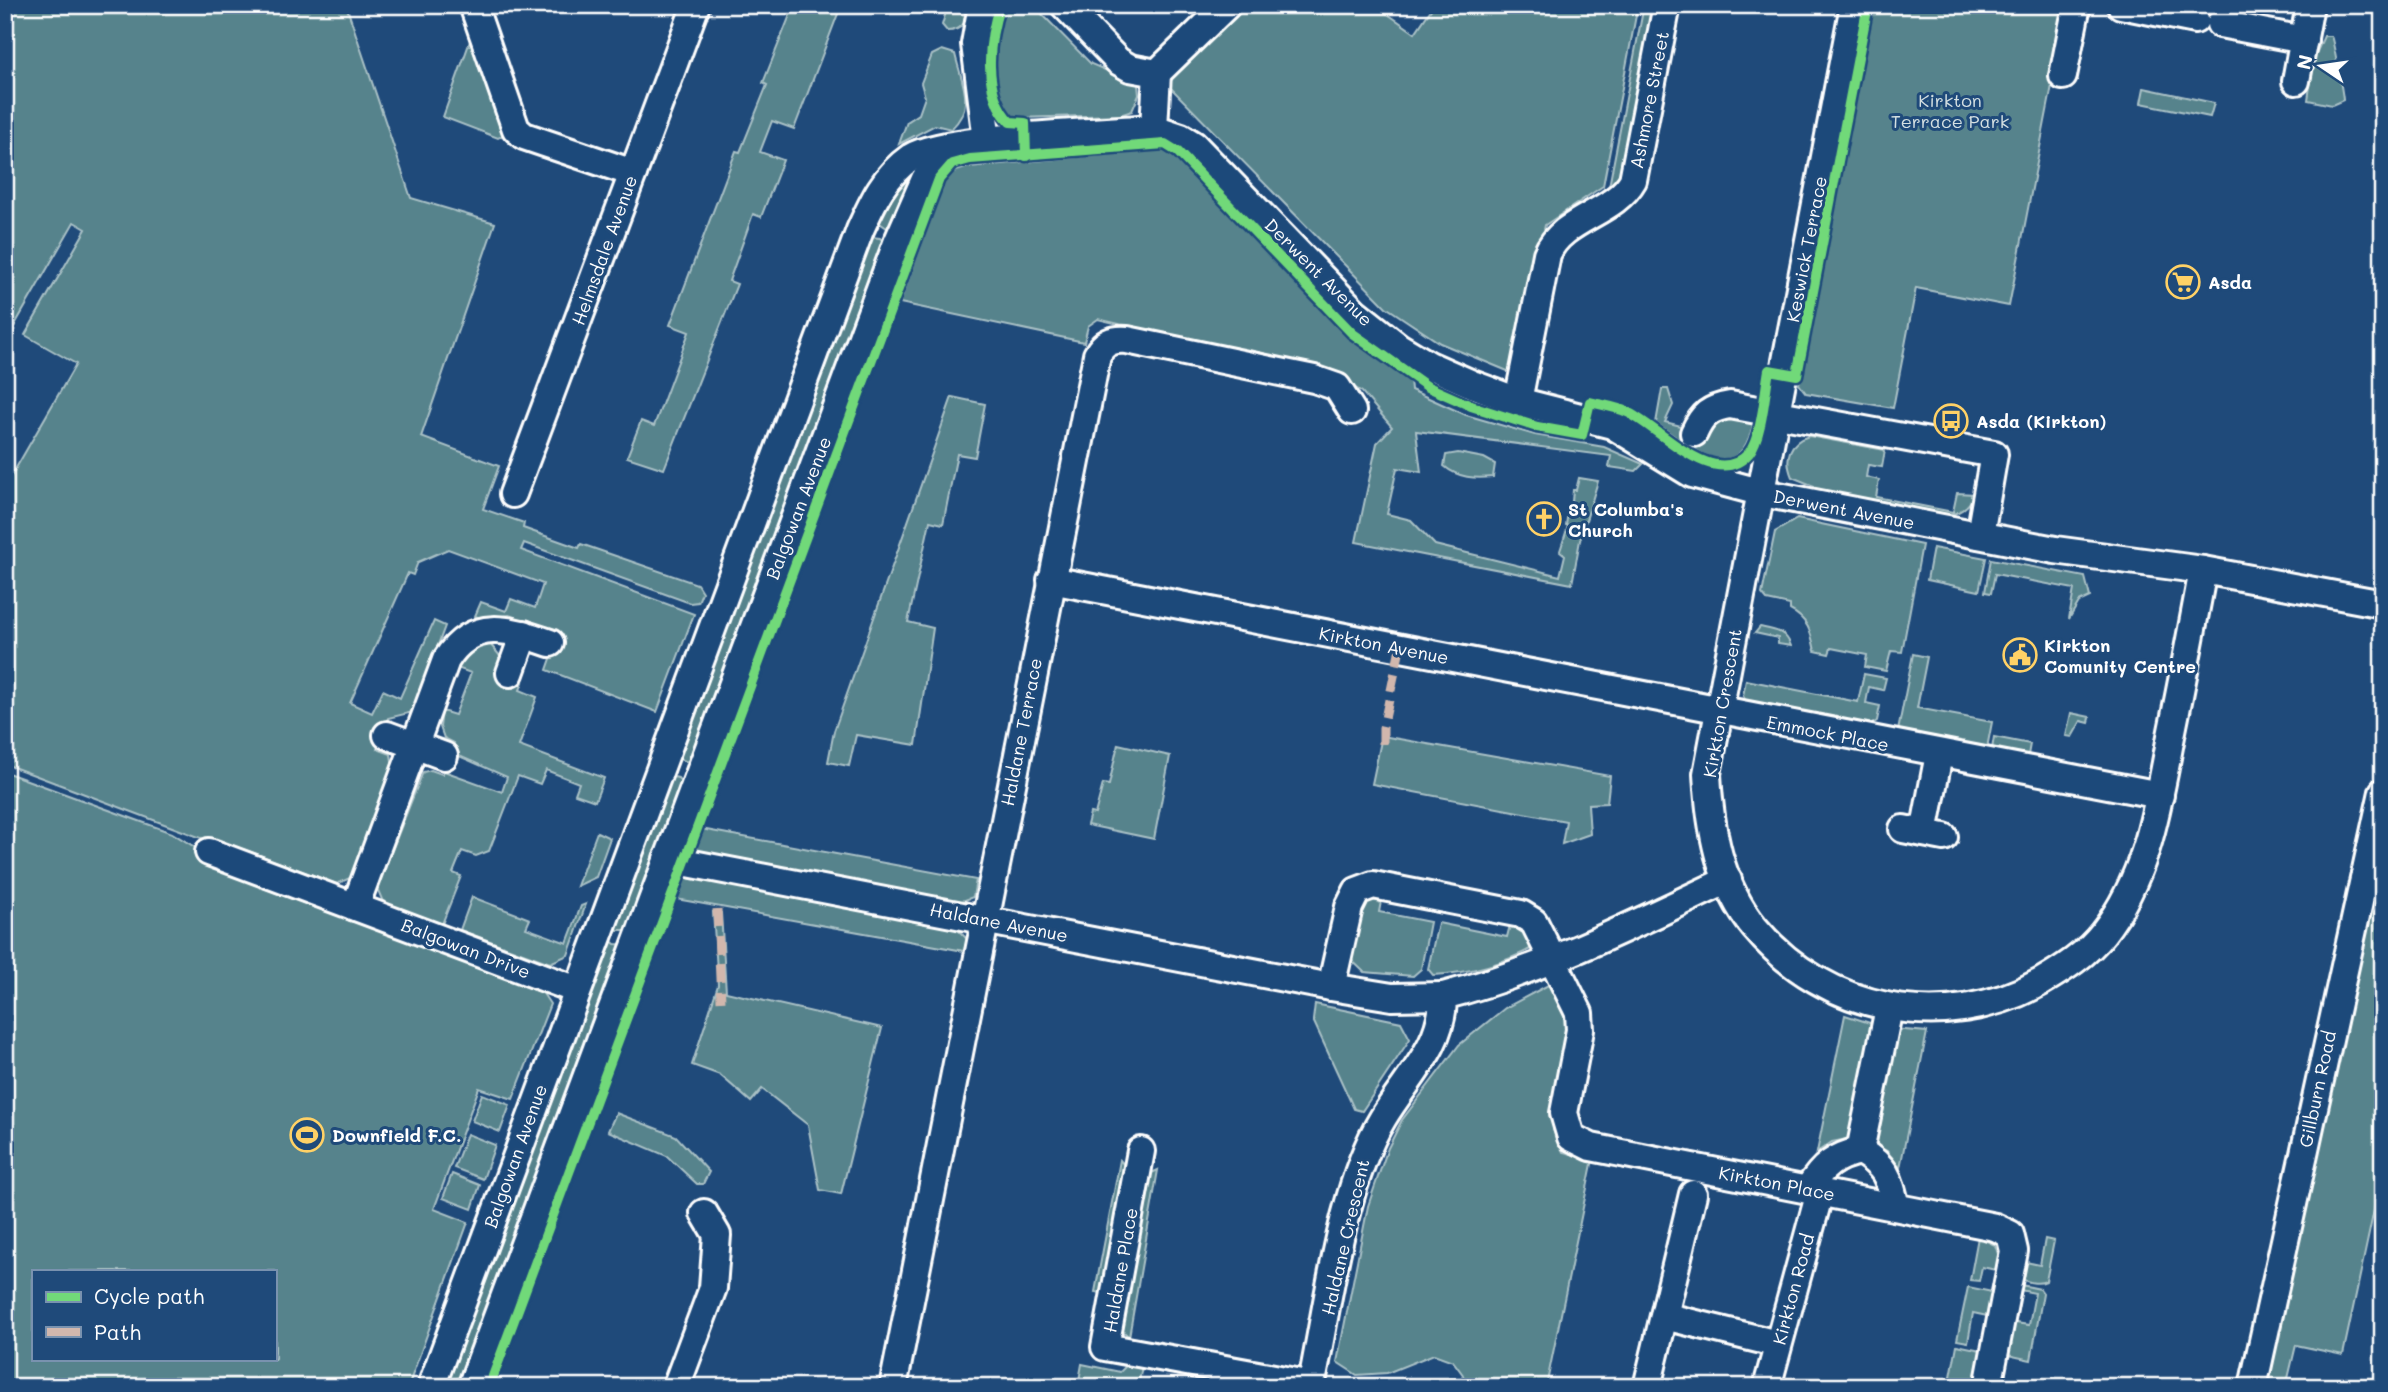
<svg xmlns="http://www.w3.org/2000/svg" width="2388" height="1392" viewBox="0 0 2388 1392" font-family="Mali,sans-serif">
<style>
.green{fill:#56838c;stroke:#aac1c6;stroke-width:2;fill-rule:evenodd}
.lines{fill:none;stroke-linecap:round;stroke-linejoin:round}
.minor-casing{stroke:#fff;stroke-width:32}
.minor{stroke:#1f4a7a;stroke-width:26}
.quiet{stroke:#d1b7ad;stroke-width:9;stroke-dasharray:18 9;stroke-linecap:butt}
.cycleway-casing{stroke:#1f4a7a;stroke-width:15}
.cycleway{stroke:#71d979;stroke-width:10}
.labels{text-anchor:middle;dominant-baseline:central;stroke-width:6;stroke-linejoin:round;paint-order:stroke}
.street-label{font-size:18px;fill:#fff;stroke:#1f4a7a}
.park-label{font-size:18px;fill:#d5e0e2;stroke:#1f4a7a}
.poi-label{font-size:18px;font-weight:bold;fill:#fff;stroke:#1f4a7a;text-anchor:start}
</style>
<rect width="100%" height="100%" fill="#1f4a7a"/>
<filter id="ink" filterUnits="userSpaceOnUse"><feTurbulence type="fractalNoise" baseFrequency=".0143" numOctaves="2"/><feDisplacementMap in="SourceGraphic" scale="14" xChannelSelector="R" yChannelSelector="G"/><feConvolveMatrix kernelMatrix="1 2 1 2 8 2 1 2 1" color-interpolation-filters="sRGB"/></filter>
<g filter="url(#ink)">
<g class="green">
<polygon points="5,5 346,5 411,198 495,223 421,437 499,466 483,509 524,523 523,528 579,548 581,544 697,584 702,592 698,602 690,603 524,543 521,550 694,614 657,712 547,670 560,633 509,615 482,619 475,616 481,602 506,611 511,599 535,608 543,584 448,549 418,562 413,575 408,573 350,703 372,713 383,690 400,698 434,621 445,626 413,712 388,718 377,749 391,754 393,767 352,877 337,884 243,849 241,853 5,764 5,487 76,364 25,335 86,229 74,222 13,328 5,323"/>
<polygon points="794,5 826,5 839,11 794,129 772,121 760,152 783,160 761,217 753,214 729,281 737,284 664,469 627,457 641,421 654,426 689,332 670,325 736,151 740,152 767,85 763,83"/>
<path d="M948 5H971C966 20 964 31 947 31L942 25Z"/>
<path d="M1007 5 1035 7 1091 64 1138 84 1139 95 1132 111 1120 115 1016 118C1012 115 1005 112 1002 108 986 85 997 29 1007 5Z"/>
<polygon points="1244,5 1385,5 1382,10 1415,33 1434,5 1638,5 1603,186 1545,225 1517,365 1510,372 1440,343 1386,307 1167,84"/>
<polygon points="1644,5 1658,5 1624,182 1607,197"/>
<polygon points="1872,5 2059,5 2065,19 2009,306 1916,288 1893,408 1806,393 1799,384"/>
<path d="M2324 36H2331C2333 39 2343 96 2343 100L2332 105 2308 100 2314 58Z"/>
<polygon points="470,41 503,135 498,138 443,117"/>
<path d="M942 50 955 54C962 84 976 106 951 129L935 125 899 144 907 122 919 114 925 97 921 83 932 55Z"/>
<polygon points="2144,88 2214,103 2210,117 2141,103"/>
<polygon points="1164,149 1175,157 1350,338 1410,379 1411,390 1466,415 1535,435 1604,447 1643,464 1636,471 1609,467 1611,456 1416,431 1421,472 1397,468 1387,514 1411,520 1435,545 1560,576 1565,555 1560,551 1568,526 1566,525 1568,512 1571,513 1573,490 1576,490 1579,478 1598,481 1580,540 1572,584 1356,542 1377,443 1392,427 1362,392 1339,378 1136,332 1119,324 1098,319 1088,326 1084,342 900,303 944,182 953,172 969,167"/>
<polygon points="924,158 894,233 881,224 869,223 881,194"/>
<polygon points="871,237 880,238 886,244 699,758 688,762 677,758"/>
<path d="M1662 389H1668L1673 405 1665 422 1685 427 1718 416 1754 419C1741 492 1693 449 1656 423Z"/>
<polygon points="952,397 985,404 975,457 957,454 943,524 930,521 908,622 933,628 916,745 856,735 849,766 828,762 834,731"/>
<path d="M1809 436 1885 450 1882 467 1868 465 1866 477 1879 480 1876 497 1953 512 1957 493 1975 494C1968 509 1959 513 1943 517L1814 491V486L1792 477C1784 458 1789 442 1809 436Z"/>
<path d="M1458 453 1484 458 1495 464 1493 477C1475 479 1458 478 1444 466L1446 455Z"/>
<path d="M1797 519 1922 545 1902 652 1891 651 1886 671 1865 667 1867 655 1831 648 1829 654 1815 651C1811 632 1808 619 1790 610V605L1767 600 1762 594 1775 532Z"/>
<polygon points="1933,548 1986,558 1979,591 1927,580"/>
<polygon points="1991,559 2085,577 2090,597 2079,602 2069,619 2074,589 1995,574 1991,593 1985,592"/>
<path d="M1760 627C1775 630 1786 631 1791 646L1778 644V638L1755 633Z"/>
<polygon points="490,644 501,657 497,673 523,682 520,690 537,697 519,746 604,778 595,801 575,794 579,783 546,770 540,784 518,776 489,851 476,856 462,851 453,873 461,876 442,924 383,902 377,888 423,772 431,770 442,774 444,771 502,792 507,777 450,752 454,743 444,738 440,727 442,711 455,715 471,673 457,668 466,650"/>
<polygon points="1913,654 1927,657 1917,708 1992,722 1987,748 1898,731"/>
<polygon points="1864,674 1886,678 1883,690 1869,687 1866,703 1880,706 1877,721 1869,726 1747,703 1743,696 1746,680 1858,702"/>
<polygon points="2071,713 2090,717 2089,723 2081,721 2072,737 2066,736"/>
<polygon points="1382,736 1610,776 1607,803 1588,804 1590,834 1562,844 1566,821 1372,784"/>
<polygon points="1994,737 2030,744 2028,755 1992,749"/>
<polygon points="1118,744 1170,756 1154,839 1087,825 1090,813 1095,814 1103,784 1109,785"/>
<path d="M5 772 172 833 258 886 542 992 550 1004 513 1099 479 1088 434 1209 468 1222 408 1387H5ZM33 1271H275V1359H33Z"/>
<polygon points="668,776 678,778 683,785 630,930 618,930 612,921"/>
<polygon points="701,829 976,880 973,897 957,903 693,853"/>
<polygon points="597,832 610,838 596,877 577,886"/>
<polygon points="2383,849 2383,1168 2343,1355 2296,1345 2286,1387 2264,1387"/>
<polygon points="685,874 952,924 967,939 964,951 676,899"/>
<polygon points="1382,896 1379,912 1430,922 1421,969 1413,976 1364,972 1346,955 1364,901"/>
<polygon points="472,897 530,919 526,928 567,943 581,906 586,904 568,955 550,963 460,930"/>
<polygon points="713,912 721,913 726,992 882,1028 841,1194 820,1190 808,1125 762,1089 751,1102 720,1075 692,1065 718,985"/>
<path d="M1511 921 1523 926 1536 946C1505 963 1468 973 1433 975L1428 969 1438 923 1507 937Z"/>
<polygon points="604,935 615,944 629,945 465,1387 437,1387"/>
<polygon points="1554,982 1573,1026 1553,1130 1563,1152 1593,1159 1546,1387 1472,1387 1453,1361 1434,1354 1387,1373 1357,1375 1337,1362 1368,1206 1388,1148 1402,1120 1459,1045 1505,1008"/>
<polygon points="1315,1004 1401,1022 1410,1039 1362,1111 1354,1109 1313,1020"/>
<polygon points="1845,1015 1876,1025 1852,1138 1832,1142 1817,1152"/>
<polygon points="1893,1029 1927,1032 1900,1168 1887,1151 1872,1144"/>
<polygon points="482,1094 510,1105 500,1132 472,1121"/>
<polygon points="616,1113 676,1136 709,1172 703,1184 697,1184 667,1156 608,1131"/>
<polygon points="467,1134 495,1145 483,1179 454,1168"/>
<polygon points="1120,1160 1129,1171 1107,1294 1095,1292"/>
<polygon points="1158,1170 1129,1337 1118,1326 1145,1176"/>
<polygon points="452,1174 480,1185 472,1209 443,1198"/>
<polygon points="1978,1237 1995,1245 1999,1257 1996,1270 1982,1267 1979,1281 1970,1280"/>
<path d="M2045 1239 2054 1241 2046 1281C2038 1285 2024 1282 2018 1276L2021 1261 2040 1265Z"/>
<polygon points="2021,1285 2040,1289 2043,1293 2031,1360 2003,1354 2009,1322 2029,1325 2035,1293 2015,1289"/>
<polygon points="1968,1287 1997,1293 1992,1317 1973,1313 1968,1342 1957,1340"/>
<polygon points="1957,1345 1986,1351 1979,1387 1949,1387"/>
<polygon points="1129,1363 1142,1366 1138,1387 1078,1386 1082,1364 1120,1372"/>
</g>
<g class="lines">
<defs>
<g id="minor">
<polyline points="473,5 516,129 524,136 633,173"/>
<polyline points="982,5 975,44 987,141"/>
<polyline points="1064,5 1118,61 1130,68 1157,73 1154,128"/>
<path d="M1854 5 1707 774C1710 827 1719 885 1755 928 1825 1012 1945 1035 2041 982 2063 969 2087 954 2103 933 2149 874 2158 803 2172 731 2183 677 2193 624 2203 570"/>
<polyline points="2121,5 2195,20"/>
<polyline points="2220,24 2304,40"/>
<polyline points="1157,73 1227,5"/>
<polyline points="2063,76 2077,5"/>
<polyline points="2296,81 2310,5"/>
<path d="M1518 401 1547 254C1562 218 1614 214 1633 180L1667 5"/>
<path d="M1694 433C1702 415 1710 408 1730 405L1994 454 1980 535"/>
<polyline points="513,494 696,5"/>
<polyline points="1051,580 2160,795"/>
<polyline points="510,673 524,634"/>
<polyline points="387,735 444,756"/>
<polyline points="1903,829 1944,837"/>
<polyline points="1924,833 1939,754"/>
<polyline points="209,852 577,990"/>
<polyline points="667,859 1331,987 1392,997 1443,996"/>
<path d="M355 907 446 660C473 617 509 629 550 643"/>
<polyline points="1331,987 1349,907 1357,891 1373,885 1521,914 1534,922 1579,1013 1580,1030 1564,1113 1571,1137 1591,1147 1995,1227 2010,1234 2014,1251 1988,1387"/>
<polyline points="1141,1151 1105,1347 1312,1385"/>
<polyline points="1860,1151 1889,1008"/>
<path d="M1808 1189C1822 1167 1834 1156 1860 1151 1887 1167 1889 1178 1896 1207"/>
<polyline points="1664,1316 1778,1344"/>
<path d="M431 1387 860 230C873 201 884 176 911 157 943 136 1108 132 1154 128L1181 137 1194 145 1355 312 1399 347 1429 365 1472 384 1518 401 1612 425 1692 474 1763 493 2055 550 2203 570 2383 604"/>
<polyline points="471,1387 897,243 925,179 948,147"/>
<polyline points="676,1387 713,1288 717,1235 704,1213"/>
<path d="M893 1387 1097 355C1104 342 1112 339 1127 340L1314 379 1337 387 1352 411"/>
<path d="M1311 1387C1328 1306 1341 1187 1383 1118 1407 1078 1444 1045 1443 996 1544 970 1634 924 1728 880"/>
<polyline points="1647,1387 1693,1194"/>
<polyline points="1767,1387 1820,1192"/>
<polyline points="2253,1387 2383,792"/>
</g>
</defs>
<use href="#minor" class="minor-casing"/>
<use href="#minor" class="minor"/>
<g class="quiet">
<polyline points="1383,744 1383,728 1400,648"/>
<polyline points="717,909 721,1001"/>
</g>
<defs>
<g id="cycleway">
<path d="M1000 5C988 40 982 94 1010 122L1025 123 1026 156"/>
<path d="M489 1387 939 179 952 164 970 159 1165 144 1178 152 1352 333 1428 387 1471 406 1537 427 1582 435 1590 402C1602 405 1616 407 1627 412 1658 426 1715 493 1749 453 1762 437 1765 391 1769 370L1797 375 1868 5"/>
</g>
</defs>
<use href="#cycleway" class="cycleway-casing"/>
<use href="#cycleway" class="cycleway"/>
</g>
</g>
<defs>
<symbol id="supermarket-ring" viewBox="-11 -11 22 22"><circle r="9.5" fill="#1f4a7a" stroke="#ffd166" stroke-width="1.5"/><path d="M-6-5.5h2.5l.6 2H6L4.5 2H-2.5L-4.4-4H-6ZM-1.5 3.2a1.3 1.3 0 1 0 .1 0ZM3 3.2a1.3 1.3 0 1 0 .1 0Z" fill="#ffd166"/></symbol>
<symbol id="bus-ring" viewBox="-11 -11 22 22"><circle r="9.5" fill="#1f4a7a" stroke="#ffd166" stroke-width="1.5"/><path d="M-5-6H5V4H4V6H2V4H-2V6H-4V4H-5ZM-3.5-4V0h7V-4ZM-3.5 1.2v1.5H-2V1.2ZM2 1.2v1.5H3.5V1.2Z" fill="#ffd166"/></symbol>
<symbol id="church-ring" viewBox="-11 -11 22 22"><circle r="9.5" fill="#1f4a7a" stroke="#ffd166" stroke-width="1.5"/><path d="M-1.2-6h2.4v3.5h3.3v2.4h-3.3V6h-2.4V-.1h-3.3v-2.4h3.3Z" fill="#ffd166"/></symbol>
<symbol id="civic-ring" viewBox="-11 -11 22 22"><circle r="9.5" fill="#1f4a7a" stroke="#ffd166" stroke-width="1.5"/><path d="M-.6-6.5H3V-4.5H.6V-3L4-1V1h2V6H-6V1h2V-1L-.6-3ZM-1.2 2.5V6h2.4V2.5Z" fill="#ffd166"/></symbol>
<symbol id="stadium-ring" viewBox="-11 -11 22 22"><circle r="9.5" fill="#1f4a7a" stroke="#ffd166" stroke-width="1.5"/><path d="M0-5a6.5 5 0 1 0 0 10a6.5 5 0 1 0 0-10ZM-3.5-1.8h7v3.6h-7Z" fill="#ffd166"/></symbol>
</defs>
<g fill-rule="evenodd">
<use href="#supermarket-ring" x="2164" y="263" width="38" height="38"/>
<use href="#bus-ring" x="1932" y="402" width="38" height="38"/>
<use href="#church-ring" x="1525" y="500" width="38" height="38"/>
<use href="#civic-ring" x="2001" y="636" width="38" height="38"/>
<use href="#stadium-ring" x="288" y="1116" width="38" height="38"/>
</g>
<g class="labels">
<g class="street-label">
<text transform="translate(1649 100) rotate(-79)">Ashmore Street</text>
<text transform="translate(1806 249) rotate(-79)">Keswick Terrace</text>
<text transform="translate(604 250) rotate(-70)">Helmsdale Avenue</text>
<text transform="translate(1319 272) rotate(45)">Derwent Avenue</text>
<text transform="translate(798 508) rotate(-69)">Balgowan Avenue</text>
<text transform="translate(1844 509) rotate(11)">Derwent Avenue</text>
<text transform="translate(1384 645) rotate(11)">Kirkton Avenue</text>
<text transform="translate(1722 703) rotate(-80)">Kirkton Crescent</text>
<text transform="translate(1021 732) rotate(-79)">Haldane Terrace</text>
<text transform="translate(1828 733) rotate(11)">Emmock Place</text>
<text transform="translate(999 922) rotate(11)">Haldane Avenue</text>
<text transform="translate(466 948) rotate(21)">Balgowan Drive</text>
<text transform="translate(2317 1089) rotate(-78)">Gillburn Road</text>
<text transform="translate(515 1156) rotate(-70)">Balgowan Avenue</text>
<text transform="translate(1777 1183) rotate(11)">Kirkton Place</text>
<text transform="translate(1345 1237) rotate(-77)">Haldane Crescent</text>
<text transform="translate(1120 1270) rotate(-80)">Haldane Place</text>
<text transform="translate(1793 1289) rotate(-75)">Kirkton Road</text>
</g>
<g class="park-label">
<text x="1950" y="100">Kirkton<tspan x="1950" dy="21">Terrace Park</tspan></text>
</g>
<g class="poi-label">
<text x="2208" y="282">Asda</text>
<text x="1976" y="421">Asda (Kirkton)</text>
<text x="1568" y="509">St Columba's<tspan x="1568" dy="21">Church</tspan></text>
<text x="2044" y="645">Kirkton<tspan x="2044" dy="21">Comunity Centre</tspan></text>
<text x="332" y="1135">Downfield F.C.</text>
</g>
</g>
<rect width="2388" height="1392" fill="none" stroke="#1f4a7a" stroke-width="28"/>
<rect x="14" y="14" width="2360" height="1364" fill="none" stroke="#fff" stroke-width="2.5" filter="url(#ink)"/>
<rect x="32" y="1270" width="245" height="91" fill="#1f4a7a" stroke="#7992af" stroke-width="2"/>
<rect x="46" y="1292" width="35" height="10" fill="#71d979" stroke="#7992af" stroke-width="2"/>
<text x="94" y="1304" font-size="21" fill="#ffffff">Cycle path</text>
<rect x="46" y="1327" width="35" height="10" fill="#d1b7ad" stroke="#7992af" stroke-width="2"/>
<text x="94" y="1340" font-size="21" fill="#ffffff">Path</text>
<g transform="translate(2321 66) rotate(283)" stroke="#1f4a7a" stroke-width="5" paint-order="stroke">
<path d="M0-5L12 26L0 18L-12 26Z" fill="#ffffff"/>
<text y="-10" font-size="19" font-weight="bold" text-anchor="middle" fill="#ffffff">N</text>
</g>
</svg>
